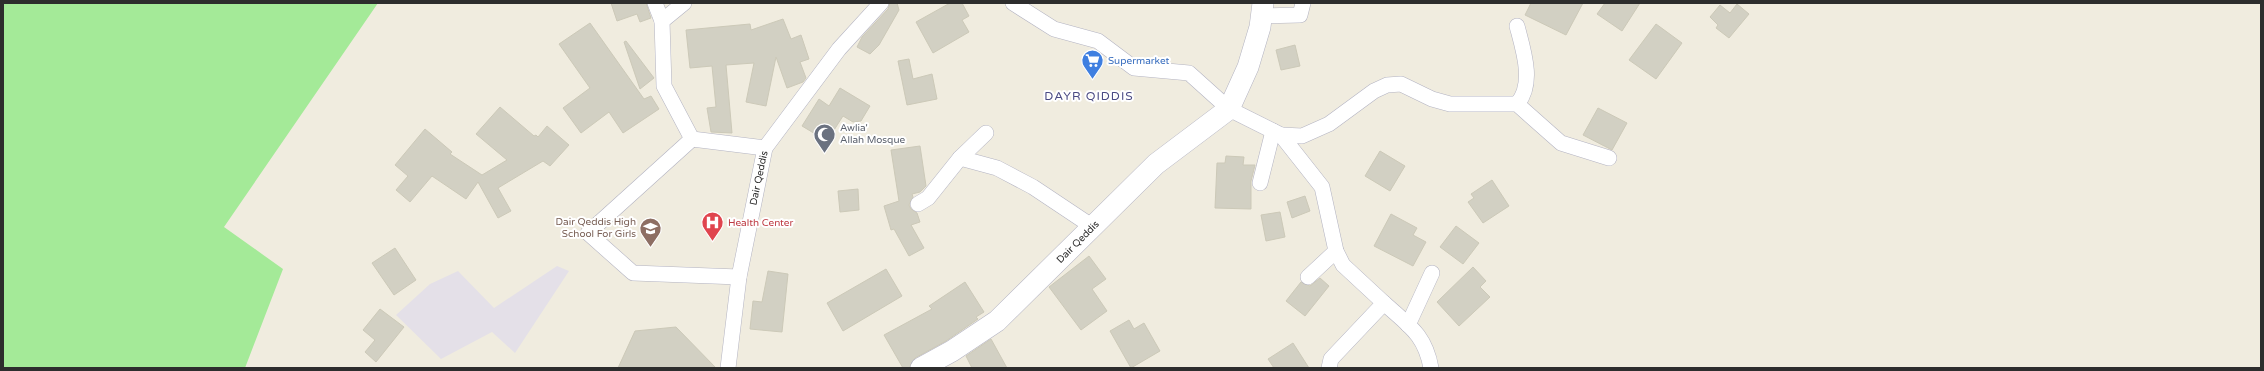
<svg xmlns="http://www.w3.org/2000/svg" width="2264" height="371" viewBox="0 0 2264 371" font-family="'Varela Round',sans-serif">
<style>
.industrial{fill:#e4e0e8}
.green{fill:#a4ea98}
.building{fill:#d2d0c3;stroke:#ccc9b8}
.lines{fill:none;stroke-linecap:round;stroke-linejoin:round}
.minor-casing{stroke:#b3b3c2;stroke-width:16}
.secondary-casing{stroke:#b3b3c2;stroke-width:22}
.minor{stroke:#fff;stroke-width:15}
.secondary{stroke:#fff;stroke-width:21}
.labels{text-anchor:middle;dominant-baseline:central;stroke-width:4;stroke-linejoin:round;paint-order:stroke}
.shop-label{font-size:10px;fill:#366cbe;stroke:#fff;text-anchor:start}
.worship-label{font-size:10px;fill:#5b616d;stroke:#fff;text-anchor:start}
.street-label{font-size:10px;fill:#2d2d2d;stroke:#fff}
.education-label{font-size:10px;fill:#785e54;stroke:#fff;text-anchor:end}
.health-label{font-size:10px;fill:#be3a42;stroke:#fff;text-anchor:start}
.quarter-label{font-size:12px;letter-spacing:1px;fill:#494983;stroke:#fff}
</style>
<rect width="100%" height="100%" fill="#f0ecdf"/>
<polygon class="industrial" points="557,266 569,271 515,353 492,332 441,359 396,315 430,284 458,271 494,308"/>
<polygon class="green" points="3,3 378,3 224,227 283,269 245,368 3,368"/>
<g class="building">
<polygon points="611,3 646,3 651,18 640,22 637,14 617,21"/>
<polygon points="890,3 897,3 899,10 879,45 870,54 857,47 862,37 888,9"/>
<polygon points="950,3 962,3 969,16 962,20 969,32 933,53 916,22"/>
<polygon points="1531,3 1583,3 1566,35 1525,15"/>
<polygon points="1605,3 1640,3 1622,31 1597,14"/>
<polygon points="1737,4 1749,14 1729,38 1716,28 1718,25 1710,17 1720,5 1730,13"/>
<polygon points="783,19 791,39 801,35 809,59 800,62 806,78 803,82 787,88 776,57 766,106 746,102 754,63 726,65 732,133 711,132 707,108 716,107 712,66 690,68 686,30 750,24 751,30"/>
<polygon points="590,23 644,99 651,96 659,109 623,133 609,112 581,133 563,108 590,88 559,44"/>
<polygon points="1656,24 1682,43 1656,79 1629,60"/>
<polygon points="626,41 654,78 640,89 624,42"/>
<polygon points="1295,45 1300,66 1281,70 1276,50"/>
<polygon points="909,59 913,79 932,74 937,99 907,105 898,61"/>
<polygon points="840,88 870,106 861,121 853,122 843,116 827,141 802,126 819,99 829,106"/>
<polygon points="500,107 534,136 536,135 538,137 547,126 569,145 550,166 543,161 498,188 511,211 498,218 478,182 466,199 432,176 410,202 396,190 408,176 395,165 425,129 452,152 450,154 482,175 507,160 476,134"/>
<polygon points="1598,108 1627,123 1612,150 1583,135"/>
<polygon points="920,146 926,186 920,192 912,194 913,197 909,205 911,209 917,213 920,222 911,225 924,248 909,256 894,229 891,230 884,206 899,201 891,150"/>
<polygon points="1380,151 1405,166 1390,191 1365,176"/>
<polygon points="1226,156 1244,157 1243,165 1255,165 1251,181 1251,209 1215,208 1217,163 1225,163"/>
<polygon points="1492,180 1509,206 1483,223 1468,202 1474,198 1471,194"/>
<polygon points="858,189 859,210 840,212 838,191"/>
<polygon points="1305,196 1310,211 1292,218 1287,202"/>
<polygon points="1280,212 1285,237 1266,241 1261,215"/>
<polygon points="1391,214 1417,228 1413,235 1426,242 1413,266 1374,246"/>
<polygon points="1456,226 1479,243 1463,264 1440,247"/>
<polygon points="395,248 416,280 394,295 372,263"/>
<polygon points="1089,256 1106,279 1092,289 1107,311 1081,330 1049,287"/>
<polygon points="1473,267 1486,281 1480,287 1490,297 1459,326 1437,302"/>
<polygon points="886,269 902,296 843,331 827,303"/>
<polygon points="768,271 788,274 782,332 750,329 753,301 762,302"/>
<polygon points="1320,278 1329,286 1305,316 1286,301 1301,282 1310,286"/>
<polygon points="965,282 984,312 976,317 978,319 946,341 915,358 909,368 903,368 884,335 932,309 929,306"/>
<polygon points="380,309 404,327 376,362 365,352 375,340 363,330"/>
<polygon points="1129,320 1134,329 1144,323 1160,351 1131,368 1110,331"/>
<polygon points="676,327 716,368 618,368 635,331"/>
<polygon points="991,339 1007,368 972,368 966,356"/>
<polygon points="1293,343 1309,368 1274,368 1268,359"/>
</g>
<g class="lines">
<defs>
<g id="minor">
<polyline points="655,3 662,21"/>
<polyline points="684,3 662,21 664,86 692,139 588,233 633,273 739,277"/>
<polyline points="1013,3 1054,29 1098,41 1134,68 1189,73 1229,109 1281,135 1322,187 1336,251 1343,265 1384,303 1331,359 1329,368"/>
<polyline points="1262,16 1300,15 1303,3"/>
<path d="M1517 104C1535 84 1523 49 1517 26"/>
<polyline points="1281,135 1302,136 1329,124 1374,91 1387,85 1401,84 1432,99 1450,104 1517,104 1561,143 1609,158"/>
<polyline points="692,139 765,148"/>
<polyline points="960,158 997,168 1033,187 1093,227"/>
<polyline points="1260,183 1273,131"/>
<polyline points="918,204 928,198 960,158 986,133"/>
<polyline points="1308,277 1336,251"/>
<path d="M1384 303C1408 325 1425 334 1431 368"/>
<polyline points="1408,325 1432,273"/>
<polyline points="728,368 739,277 765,148 839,49 881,3"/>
</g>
<polyline id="secondary" points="921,368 952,351 997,321 1156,164 1229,109 1248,67 1260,27 1263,3"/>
</defs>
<use href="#minor" class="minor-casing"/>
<use href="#secondary" class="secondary-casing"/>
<use href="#minor" class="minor"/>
<use href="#secondary" class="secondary"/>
</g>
<defs>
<symbol id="supermarket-pin" viewBox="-11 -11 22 30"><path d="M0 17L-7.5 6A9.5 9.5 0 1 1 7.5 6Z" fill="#3f7fe0" stroke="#fff"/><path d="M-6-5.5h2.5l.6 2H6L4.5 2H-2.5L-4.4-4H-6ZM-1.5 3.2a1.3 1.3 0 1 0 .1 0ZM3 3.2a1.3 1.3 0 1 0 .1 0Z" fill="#fff"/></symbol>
<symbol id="mosque-pin" viewBox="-11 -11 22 30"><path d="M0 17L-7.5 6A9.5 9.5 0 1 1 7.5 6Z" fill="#6b7280" stroke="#fff"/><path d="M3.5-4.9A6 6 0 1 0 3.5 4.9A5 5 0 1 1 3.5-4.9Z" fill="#fff"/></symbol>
<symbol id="hospital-pin" viewBox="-11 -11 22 30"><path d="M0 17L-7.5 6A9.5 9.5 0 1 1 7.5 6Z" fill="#e0444e" stroke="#fff"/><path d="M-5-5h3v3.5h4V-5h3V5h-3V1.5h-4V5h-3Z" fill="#fff"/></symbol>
<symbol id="school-pin" viewBox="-11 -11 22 30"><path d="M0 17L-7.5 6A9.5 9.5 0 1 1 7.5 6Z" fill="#8d6e63" stroke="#fff"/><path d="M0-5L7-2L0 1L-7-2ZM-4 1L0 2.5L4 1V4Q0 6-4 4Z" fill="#fff"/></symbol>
</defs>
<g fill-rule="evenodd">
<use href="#supermarket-pin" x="1080" y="48" width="25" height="34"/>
<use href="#mosque-pin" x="812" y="122" width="25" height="34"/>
<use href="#hospital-pin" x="700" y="210" width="25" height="34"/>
<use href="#school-pin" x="638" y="216" width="25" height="34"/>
</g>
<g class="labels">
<g class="shop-label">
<text x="1108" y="61">Supermarket</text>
</g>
<g class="worship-label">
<text x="840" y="128">Awlia'<tspan x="840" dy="12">Allah Mosque</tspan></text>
</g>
<g class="street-label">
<text transform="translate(759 178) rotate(-78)">Dair Qeddis</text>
<text transform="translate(1078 242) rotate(-45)">Dair Qeddis</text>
</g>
<g class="education-label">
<text x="636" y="222">Dair Qeddis High<tspan x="636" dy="12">School For Girls</tspan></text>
</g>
<g class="health-label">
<text x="728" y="223">Health Center</text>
</g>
<g class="quarter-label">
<text x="1089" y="96">DAYR QIDDIS</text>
</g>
</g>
<rect width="2264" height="371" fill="none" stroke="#2d2d2d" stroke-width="8"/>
</svg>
